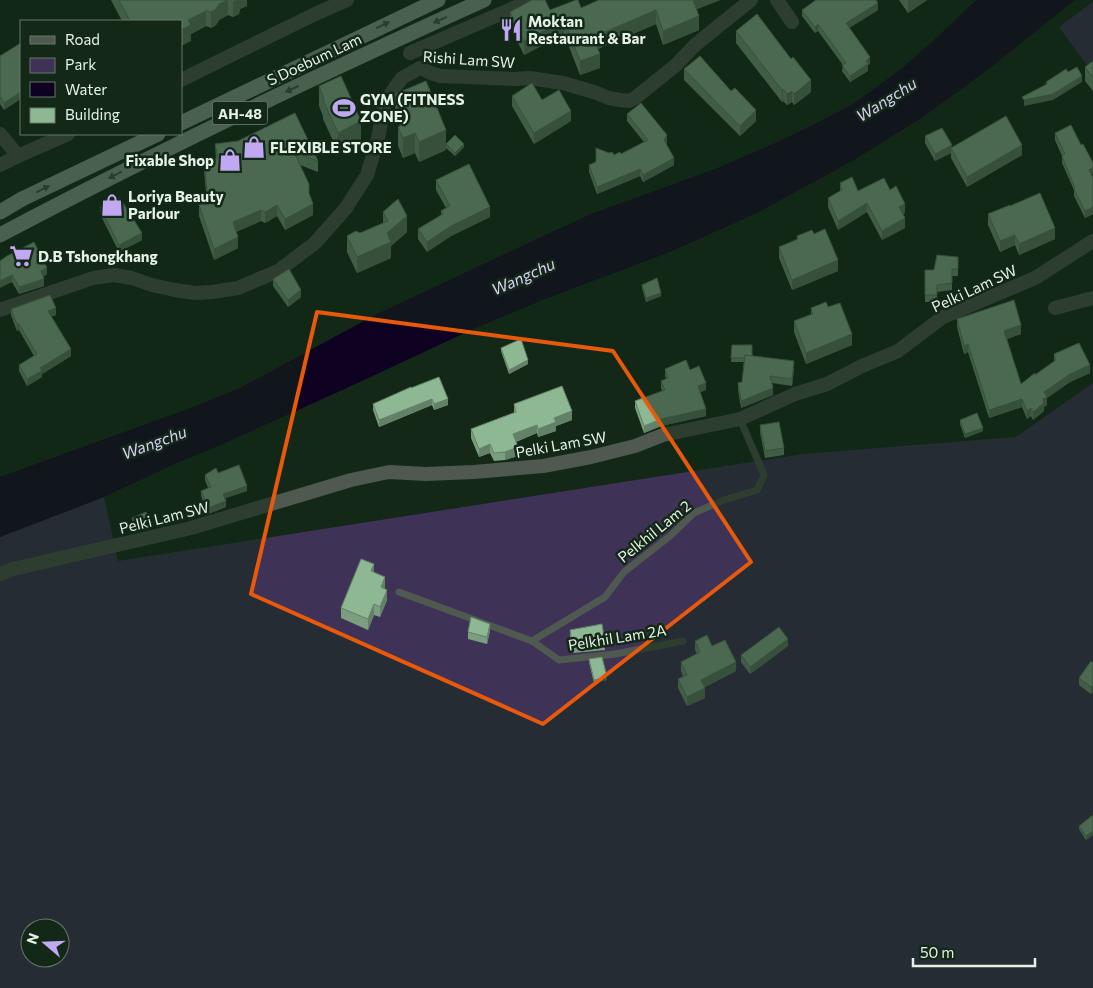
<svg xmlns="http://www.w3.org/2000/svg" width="1093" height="988" viewBox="0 0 1093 988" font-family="Commissioner,sans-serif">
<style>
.green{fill:#3f3257;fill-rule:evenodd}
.water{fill:#0e0121}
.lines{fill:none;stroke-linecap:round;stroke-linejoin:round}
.lane{stroke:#4f5950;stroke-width:7}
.street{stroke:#4f5950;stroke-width:14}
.highway{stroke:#8ba58f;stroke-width:15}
.wall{fill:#7a9e7f}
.shaded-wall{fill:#638168}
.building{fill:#8eb894;stroke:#638168}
.oneway{fill:#435a47}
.marked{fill:none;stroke:#e8590c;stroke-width:4;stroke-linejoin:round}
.labels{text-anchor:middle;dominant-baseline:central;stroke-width:5;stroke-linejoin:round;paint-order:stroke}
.shield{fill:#132817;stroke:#a6b6a9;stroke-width:1}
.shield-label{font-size:14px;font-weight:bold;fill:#e5f3e7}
.poi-label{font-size:15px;font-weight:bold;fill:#e5f3e7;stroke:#132817;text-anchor:start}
.street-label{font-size:15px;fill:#e5f3e7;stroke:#132817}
.water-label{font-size:16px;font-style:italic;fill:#dacef8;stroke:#132817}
</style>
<rect width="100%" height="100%" fill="#132817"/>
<g class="green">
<polygon points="1093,2 1093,65 1089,68 1059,27"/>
<path d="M1093 383V988H0V537L104 497 118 561 803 454 1016 437ZM30 928H60V958H30Z"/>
</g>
<polygon class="water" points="976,0 1075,0 986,71 923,117 854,160 757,213 670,252 545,299 471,330 362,381 223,444 177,463 104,497 0,537 0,477 193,407 240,388 377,314 541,237 591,214 715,169 773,144 817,123 853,104 901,69 933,41"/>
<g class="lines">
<g class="lane">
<polyline points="399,592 532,641 559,660 615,654 683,641"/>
<polyline points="532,641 605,597 624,572 670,536 694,513 724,500 757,490 764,475 740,419"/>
</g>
<g class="street">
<polyline points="777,0 792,22"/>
<polyline points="410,53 532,0"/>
<polyline points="420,68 431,73 440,76 515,79 530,78 563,83 594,92 609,98 620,100 629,101 635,98 676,65 695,45 751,0"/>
<polyline points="181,80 315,14 347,0"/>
<polyline points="0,134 18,156"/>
<polyline points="0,165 18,156 68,134"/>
<polyline points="1055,308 1093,298"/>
<polyline points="0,310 93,278 114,275 132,278 152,285 175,290 195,293 212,292 238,288 278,271 315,243 346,208 367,175 378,139 384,105 394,89 402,78 420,68"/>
<polyline points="0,574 13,569 191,528 351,480 389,472 426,474 474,472 543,466 591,457 635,446 663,435 740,419 795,394 827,384 862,366 898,351 943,317 1035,278 1093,241"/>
</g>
<g class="highway">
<polyline points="181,123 438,0"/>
<polyline points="0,212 22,199 158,134"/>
<path d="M0 235C47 210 94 186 142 162 255 105 369 52 484 0"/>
</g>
</g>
<g class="wall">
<polygon points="111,0 247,0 247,6 240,9 239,14 233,17 228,15 219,20 216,25 211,28 206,26 191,34 191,41 181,21 122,21"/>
<polygon points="599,0 720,0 697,9 699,30 663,45 656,24 598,49 600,68 580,75 564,34 524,55 510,26 510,12 550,10 581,8"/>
<polygon points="899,0 927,0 908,13"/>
<polygon points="802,10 878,10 849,28 870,64 868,65 868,71 850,82 842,71 843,65 818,31 815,33 802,16"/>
<polygon points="736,31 811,92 794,105 792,102 787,105 783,101 782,102 736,43"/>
<polygon points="21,43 4,110 0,104 0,56"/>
<polygon points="1093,61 1093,91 1085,81 1085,67"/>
<polygon points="684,69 756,121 740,136 684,80"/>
<polygon points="319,86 361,140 338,152 323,119 323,116 319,106"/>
<polygon points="395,94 446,143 464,147 455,156 446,148 446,150 419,162 415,153 403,158 398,146 398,127 400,126 395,114"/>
<polygon points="512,96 542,100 571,121 534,144 512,106"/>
<polygon points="295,113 318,161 318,172 300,165 309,194 313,215 285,230 277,216 265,223 261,221 236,232 238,248 214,260 199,216 199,205 207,202 204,171 204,160 216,159 215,144 238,141"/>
<polygon points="627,114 667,142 666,144 674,165 643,182 640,176 597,194 589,172 589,165 614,155 621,154 644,142 627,121"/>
<polygon points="1055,133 1092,175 1093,178 1093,214 1085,218 1074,196 1074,190 1062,163 1062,156 1055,140"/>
<polygon points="925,136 952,147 1022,155 967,187 951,158 951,153 935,161 925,143"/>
<polygon points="436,180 490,217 451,236 427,252 418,239 418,229 441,215 441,211 446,208 436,190"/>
<polygon points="840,183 858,191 890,190 905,213 903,214 905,228 882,240 867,212 838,230 828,207 828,198 840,192"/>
<polygon points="1010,206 1055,239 1019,255 1015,245 1000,252 988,225 988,214"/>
<polygon points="100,207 142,240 119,252 100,214"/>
<polygon points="383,212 407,232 391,246 391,258 357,273 347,252 347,236 360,233 383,223"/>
<polygon points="814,234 838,271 792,290 779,258 779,247 797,240 797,236"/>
<polygon points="958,257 958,276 952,276 952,290 937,292 937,302 925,302 925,270 934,270"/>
<polygon points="0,261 47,274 43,277 44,286 19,294"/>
<polygon points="273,279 301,297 288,307 273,286"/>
<polygon points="642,285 661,296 646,302 642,288"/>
<polygon points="828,307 852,345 806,364 794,332 794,321 811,314 811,308"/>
<polygon points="11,309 56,315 51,316 71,356 42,374 42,377 27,386 19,371 19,365 34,356 19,330 17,331 11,315"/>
<polygon points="957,319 1021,334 1007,339 1021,384 1054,362 1054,354 1090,373 1070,382 1047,398 1047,405 1044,407 1044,411 1033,420 1031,416 1027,419 1022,407 989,418 968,352 964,354 957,327"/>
<polygon points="732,345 752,356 794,368 792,386 772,383 773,395 741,408 738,390 738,383 742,382 744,362 731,362"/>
<polygon points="501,348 528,364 509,374 501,351"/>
<polygon points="665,369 690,370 706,390 700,392 706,416 661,426 644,433 635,408 635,401 662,391 661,388 661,381 666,379 665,376"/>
<polygon points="411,388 448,405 434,410 432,405 379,427 373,410 373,404"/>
<polygon points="514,404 572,420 556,426 556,431 538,437 537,433 516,442 518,456 505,460 494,461 490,453 479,457 471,438 471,429 514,413"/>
<polygon points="960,420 983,431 965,438 960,424"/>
<polygon points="760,425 784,448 784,455 765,458 760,432"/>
<polygon points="218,473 247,491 225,498 226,507 208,514 201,496 201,491 208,488 205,480 205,475"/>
<polygon points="132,518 152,528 136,532 132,522"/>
<polygon points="374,572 385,588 387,600 380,617 374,615 368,630 341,618 341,608"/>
<polygon points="570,630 605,643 605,650 573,653 570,637"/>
<polygon points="490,631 487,644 468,639 468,632"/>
<polygon points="695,641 712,646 736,671 705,687 705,698 687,706 678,688 678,679 683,676 681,671 681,662 697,654 695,650"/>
<polygon points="788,646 750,674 741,662 741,655"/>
<polygon points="589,659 607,680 594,683 589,662"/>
<polygon points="1093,663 1093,692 1091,694 1079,685 1079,678"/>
<polygon points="1093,815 1093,835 1086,840 1079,829 1079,826"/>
</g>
<g class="shaded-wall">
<polygon points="228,0 228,15 219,20 216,25 211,28 211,12 219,4"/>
<polygon points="236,0 247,0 247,6 240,9 239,14 233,17 233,2"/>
<polygon points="692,0 720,0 692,11"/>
<polygon points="908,0 927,0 908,13"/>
<polygon points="878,3 878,10 846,30 846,23"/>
<polygon points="656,10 656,24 593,51 593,37"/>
<polygon points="206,11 206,26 191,34 191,41 181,46 181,30 188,20"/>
<polygon points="699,16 699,30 663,45 663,31"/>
<polygon points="564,20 564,34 524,55 524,41"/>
<polygon points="818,24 818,31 815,33 815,27"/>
<polygon points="600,54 600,68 580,75 580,61"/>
<polygon points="870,57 870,64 868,65 868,71 850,82 850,76"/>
<polygon points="1082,76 1082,82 1053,100 1024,106 1024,100"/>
<polygon points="811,80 811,92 794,105 794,94"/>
<polygon points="783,89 783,101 782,102 782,90"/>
<polygon points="792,91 792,102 787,105 787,94"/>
<polygon points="21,92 21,99 4,110 4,103"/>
<polygon points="756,110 756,121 740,136 740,126"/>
<polygon points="571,111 571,121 534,144 534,133"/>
<polygon points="361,121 361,140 338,152 338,133"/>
<polygon points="446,130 446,150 419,162 419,142"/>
<polygon points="415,133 415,153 403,158 403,138"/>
<polygon points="667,135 667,142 664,147 664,140"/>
<polygon points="464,144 464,147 455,156 455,153"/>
<polygon points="952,145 951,153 935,161 935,154"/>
<polygon points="1022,145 1022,155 967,187 967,177"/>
<polygon points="674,158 674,165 643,182 643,175"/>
<polygon points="1093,167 1093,174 1089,176 1089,170"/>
<polygon points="640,169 640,176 597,194 597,187"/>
<polygon points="867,203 867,212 838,230 838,221"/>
<polygon points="313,204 313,215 285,230 285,219"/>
<polygon points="905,204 905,213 899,216 899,207"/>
<polygon points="277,205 277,216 265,223 265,212"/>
<polygon points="490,207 490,217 451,236 427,252 427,242 451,226"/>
<polygon points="1093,207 1093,214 1085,218 1085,211"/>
<polygon points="261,210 261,221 233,233 233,222"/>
<polygon points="407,216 407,232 391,246 391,258 357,273 357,257"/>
<polygon points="905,218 905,228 882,240 882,231"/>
<polygon points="1055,228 1055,239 1019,255 1019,244"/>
<polygon points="142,233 142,240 119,252 119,245"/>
<polygon points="1015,235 1015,245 1000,252 1000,241"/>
<polygon points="238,237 238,248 214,260 214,249"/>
<polygon points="838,260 838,271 792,290 792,280"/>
<polygon points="47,268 47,274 41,278 41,271"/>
<polygon points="12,275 12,282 0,288 0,281"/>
<polygon points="44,279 44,286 19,294 19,287"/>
<polygon points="301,290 301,297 288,307 288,300"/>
<polygon points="661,293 661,296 646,302 646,298"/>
<polygon points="56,308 56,315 48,318 48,311"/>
<polygon points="17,324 19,324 19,330 17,331"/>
<polygon points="1021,325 1021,334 1004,340 1004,331"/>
<polygon points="852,334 852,345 806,364 806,353"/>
<polygon points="968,344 968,352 964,354 964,346"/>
<polygon points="71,349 71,356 42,374 42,377 27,386 27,379 40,368"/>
<polygon points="528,360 528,364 509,374 509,370"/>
<polygon points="794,361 794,368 792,386 792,379"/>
<polygon points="1090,365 1090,373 1070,382 1047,398 1047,405 1044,407 1044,411 1033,420 1033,412 1043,399 1044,392 1070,374"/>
<polygon points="706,383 706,390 698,393 698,386"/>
<polygon points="773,388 773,395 741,408 741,401"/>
<polygon points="432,399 432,405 379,427 379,420"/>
<polygon points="448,399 448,405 434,410 434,404"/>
<polygon points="1022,399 1022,407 989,418 989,410"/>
<polygon points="1031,408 1031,416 1027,419 1027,411"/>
<polygon points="706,409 706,416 661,426 644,433 644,426 661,419"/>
<polygon points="572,411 572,420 556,426 556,431 538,437 538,429 554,418"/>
<polygon points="537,425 537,433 513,443 513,434"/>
<polygon points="983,428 983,431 965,438 965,434"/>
<polygon points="490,444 490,453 479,457 479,449"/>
<polygon points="518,447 518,456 505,460 505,452"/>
<polygon points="247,486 247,491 223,499 223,494"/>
<polygon points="226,501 226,507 208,514 208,508"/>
<polygon points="152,524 152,528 136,532 136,528"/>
<polygon points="374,564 374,575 371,571"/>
<polygon points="385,577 385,588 381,598 381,587"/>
<polygon points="387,590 387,600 380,617 380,607"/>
<polygon points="374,604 374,615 368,630 368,619"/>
<polygon points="490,624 490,631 487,644 487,637"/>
<polygon points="788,639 788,646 750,674 750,667"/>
<polygon points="736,662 736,671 701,689 701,680"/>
<polygon points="607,677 607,680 594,683 594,680"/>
<polygon points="1093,685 1093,692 1091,694 1091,687"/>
<polygon points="705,688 705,698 687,706 687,697"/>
<polygon points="1093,831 1093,835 1086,840 1086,836"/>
</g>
<g class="building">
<polygon points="119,0 228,0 219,4 216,9 211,12 206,11 188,20 191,25 181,30 181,21 130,21"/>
<polygon points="532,0 545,0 550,10 576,0 578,0 581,8 599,0 693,0 699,16 663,31 656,10 593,37 600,54 580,61 564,20 524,41 510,12"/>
<polygon points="816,0 876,0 878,3 846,23 870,57 866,61 868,64 850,76 842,65 846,63 818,24 815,27 802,10"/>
<polygon points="757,14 791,59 793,57 811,80 794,94 792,91 787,94 783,89 782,90 736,31"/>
<polygon points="21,43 21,92 4,103 0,97 0,56"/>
<polygon points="700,56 731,91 735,88 756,110 740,126 684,69"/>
<polygon points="1093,61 1093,78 1085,67"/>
<polygon points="1077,67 1082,76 1053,94 1024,100 1022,97 1047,84 1046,82 1066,69 1068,72"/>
<polygon points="341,76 361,121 338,133 323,100 324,99 319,86"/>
<polygon points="426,81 446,130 419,142 415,133 403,138 398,127 407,122 395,94"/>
<polygon points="532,83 542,100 559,90 571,111 534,133 512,96"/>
<polygon points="641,103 667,135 664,140 674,158 643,175 640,169 597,187 589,165 596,162 596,148 609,153 612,152 614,155 620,152 621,154 648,140 627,114"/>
<polygon points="295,113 318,161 294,152 309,184 309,193 313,204 285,219 277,205 265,212 261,210 233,222 238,237 214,249 199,205 208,202 204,160 218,158 215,144 238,141"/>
<polygon points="1006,116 1022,145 967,177 951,148"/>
<polygon points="1071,125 1081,145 1083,144 1093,163 1093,167 1089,170 1093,178 1093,207 1085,211 1074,189 1075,188 1062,156 1065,154 1055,133"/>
<polygon points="942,128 952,145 935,154 925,136"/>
<polygon points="455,135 464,144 455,153 446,144"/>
<polygon points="469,164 490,207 451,226 427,242 418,229 443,214 441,211 450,206 436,180"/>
<polygon points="852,177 858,191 884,178 890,190 896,186 905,204 899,207 905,218 882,231 867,203 838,221 828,198 842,190 840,183"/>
<polygon points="1040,193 1055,228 1019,244 1015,235 1000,241 988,214 1010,205 1010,206"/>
<polygon points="120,198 142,233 119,245 100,207"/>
<polygon points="398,199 407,216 387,233 391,242 357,257 347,236 356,231 360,233 388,221 383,212"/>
<polygon points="825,229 838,260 792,280 779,247 798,239 797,236 812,230 814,234"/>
<polygon points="34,242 47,268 41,271 44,279 19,287 12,275 0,281 0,261 7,256"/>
<polygon points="937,255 958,257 958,269 952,269 952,283 937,285 937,295 925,295 925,270 934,270"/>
<polygon points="289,269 301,290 288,300 273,279"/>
<polygon points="657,278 661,293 646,298 642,285"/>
<polygon points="50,295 56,308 48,311 71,349 40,368 42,371 27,379 19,365 37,354 19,324 17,324 11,309"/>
<polygon points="1014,300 1021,325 1004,331 1021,384 1035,373 1035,375 1056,360 1054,354 1079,343 1090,365 1070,374 1044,392 1047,397 1043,399 1044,403 1033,412 1031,408 1027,411 1022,399 989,410 968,344 964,346 957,319"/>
<polygon points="826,302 828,307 840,303 852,334 806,353 794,321 813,314 811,308"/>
<polygon points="521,339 528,360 509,370 501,348"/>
<polygon points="732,345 752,345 752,356 745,355 745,358 731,358"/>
<polygon points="745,355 794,361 792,379 770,376 773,388 741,401 738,383 742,382"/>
<polygon points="686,360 690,370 699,366 706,383 698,386 706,409 661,419 644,426 635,401 665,390 661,381 668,378 665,369"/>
<polygon points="439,377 448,399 434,404 432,399 379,420 373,404 411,387 411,388"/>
<polygon points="562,386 572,411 554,418 556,422 538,429 537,425 513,434 518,447 505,452 494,453 490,444 479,449 471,429 516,412 514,404"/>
<polygon points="977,413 983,428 965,434 960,420"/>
<polygon points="779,422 784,448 765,451 760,425"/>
<polygon points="239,465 247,486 223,494 226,501 208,508 201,491 211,487 205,475 216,468 218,473"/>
<polygon points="146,512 152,524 136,528 132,518"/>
<polygon points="361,559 374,564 371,571 385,577 381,587 387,590 380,607 374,604 368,619 341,608"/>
<polygon points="471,617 490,624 487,637 468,632"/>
<polygon points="602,624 605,643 573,646 570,630"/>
<polygon points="779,627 788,639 750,667 741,655"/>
<polygon points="707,635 712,646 725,640 736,662 701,680 705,688 687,697 678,679 687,675 681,662 700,652 695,641"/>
<polygon points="602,657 607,677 594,680 589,659"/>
<polygon points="1091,661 1093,663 1093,685 1091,687 1079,678"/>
<polygon points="1093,815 1093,831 1086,836 1079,826"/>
</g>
<defs><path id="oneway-solid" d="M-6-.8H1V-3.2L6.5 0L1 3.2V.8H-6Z" transform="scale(1.25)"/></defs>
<g class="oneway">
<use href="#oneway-solid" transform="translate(440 20) rotate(156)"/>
<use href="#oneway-solid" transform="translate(383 25) rotate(-26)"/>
<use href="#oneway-solid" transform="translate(292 89) rotate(155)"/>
<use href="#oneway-solid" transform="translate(115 175) rotate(153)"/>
<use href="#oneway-solid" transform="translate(43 189) rotate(-26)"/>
</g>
<path d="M0 0H1093V988H0ZM317 312 613 351 751 562 543 724 251 594Z" fill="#132817" fill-opacity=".55" fill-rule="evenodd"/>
<path class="marked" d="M317 312 613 351 751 562 543 724 251 594Z"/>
<defs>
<symbol id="restaurant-bare" viewBox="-9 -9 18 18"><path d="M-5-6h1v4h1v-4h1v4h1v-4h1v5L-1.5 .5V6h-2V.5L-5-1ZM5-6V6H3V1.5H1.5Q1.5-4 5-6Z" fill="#c0a8f3" stroke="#132817" stroke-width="2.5" paint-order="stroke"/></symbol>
<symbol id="stadium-bare" viewBox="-9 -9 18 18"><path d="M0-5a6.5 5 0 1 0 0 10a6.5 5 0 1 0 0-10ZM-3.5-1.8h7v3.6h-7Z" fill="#c0a8f3" stroke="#132817" stroke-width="2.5" paint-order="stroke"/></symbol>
<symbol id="shop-bare" viewBox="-9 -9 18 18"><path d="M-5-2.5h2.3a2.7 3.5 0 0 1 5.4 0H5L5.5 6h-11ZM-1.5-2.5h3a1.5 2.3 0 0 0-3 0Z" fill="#c0a8f3" stroke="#132817" stroke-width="2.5" paint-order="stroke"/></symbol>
<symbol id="supermarket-bare" viewBox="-9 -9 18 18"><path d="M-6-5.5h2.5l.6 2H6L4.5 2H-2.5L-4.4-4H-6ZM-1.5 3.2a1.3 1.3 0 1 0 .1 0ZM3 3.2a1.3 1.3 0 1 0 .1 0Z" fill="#c0a8f3" stroke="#132817" stroke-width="2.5" paint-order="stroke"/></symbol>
</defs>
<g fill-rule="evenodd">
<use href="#restaurant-bare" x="495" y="14" width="32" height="32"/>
<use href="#stadium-bare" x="328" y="92" width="32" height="32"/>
<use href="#shop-bare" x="238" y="131" width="32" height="32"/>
<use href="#shop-bare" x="214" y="144" width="32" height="32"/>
<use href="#shop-bare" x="96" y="189" width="32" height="32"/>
<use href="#supermarket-bare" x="5" y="240" width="32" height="32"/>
</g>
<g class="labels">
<rect class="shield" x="212.5" y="101.5" width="55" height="23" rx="4"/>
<g class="shield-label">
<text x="240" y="113">AH-48</text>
</g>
<g class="poi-label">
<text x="528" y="21">Moktan<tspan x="528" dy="17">Restaurant &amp; Bar</tspan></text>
<text x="360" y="99">GYM (FITNESS<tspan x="360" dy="17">ZONE)</tspan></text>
<text x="270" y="147">FLEXIBLE STORE</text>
<text x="214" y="160" text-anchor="end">Fixable Shop</text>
<text x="128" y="196">Loriya Beauty<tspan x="128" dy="17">Parlour</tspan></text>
<text x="38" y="256">D.B Tshongkhang</text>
</g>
<g class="street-label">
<text transform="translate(314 59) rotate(-25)">S Doebum Lam</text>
<text transform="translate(469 59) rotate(4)">Rishi Lam SW</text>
<text transform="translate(974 288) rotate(-25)">Pelki Lam SW</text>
<text transform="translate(561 444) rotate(-10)">Pelki Lam SW</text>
<text transform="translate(164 517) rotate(-14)">Pelki Lam SW</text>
<text transform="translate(654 531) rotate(-39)">Pelkhil Lam 2</text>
<text transform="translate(617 637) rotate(-9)">Pelkhil Lam 2A</text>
</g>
<g class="water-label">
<text transform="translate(886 99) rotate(-32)">Wangchu</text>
<text transform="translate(523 276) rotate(-24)">Wangchu</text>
<text transform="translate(154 442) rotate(-20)">Wangchu</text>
</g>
</g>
<rect x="20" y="20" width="162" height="115" fill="#132817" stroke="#67796a"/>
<rect x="30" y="36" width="25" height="8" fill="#4f5950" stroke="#67796a"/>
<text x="65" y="45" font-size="15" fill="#e5f3e7">Road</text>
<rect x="30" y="58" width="25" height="15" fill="#3f3257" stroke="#67796a"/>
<text x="65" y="70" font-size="15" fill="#e5f3e7">Park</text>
<rect x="30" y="82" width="25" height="15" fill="#0e0121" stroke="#67796a"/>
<text x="65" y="95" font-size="15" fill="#e5f3e7">Water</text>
<rect x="30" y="108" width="25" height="15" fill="#8eb894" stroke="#67796a"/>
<text x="65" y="120" font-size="15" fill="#e5f3e7">Building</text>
<g transform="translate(45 943) rotate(289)"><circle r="24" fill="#132817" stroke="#67796a"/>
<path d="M0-4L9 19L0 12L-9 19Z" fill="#c0a8f3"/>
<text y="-8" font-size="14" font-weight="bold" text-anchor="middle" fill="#e5f3e7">N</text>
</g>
<path d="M913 958v8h122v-8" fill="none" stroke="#e5f3e7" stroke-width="2.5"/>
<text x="920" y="958" font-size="15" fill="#e5f3e7" stroke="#132817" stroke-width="4" paint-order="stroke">50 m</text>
</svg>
